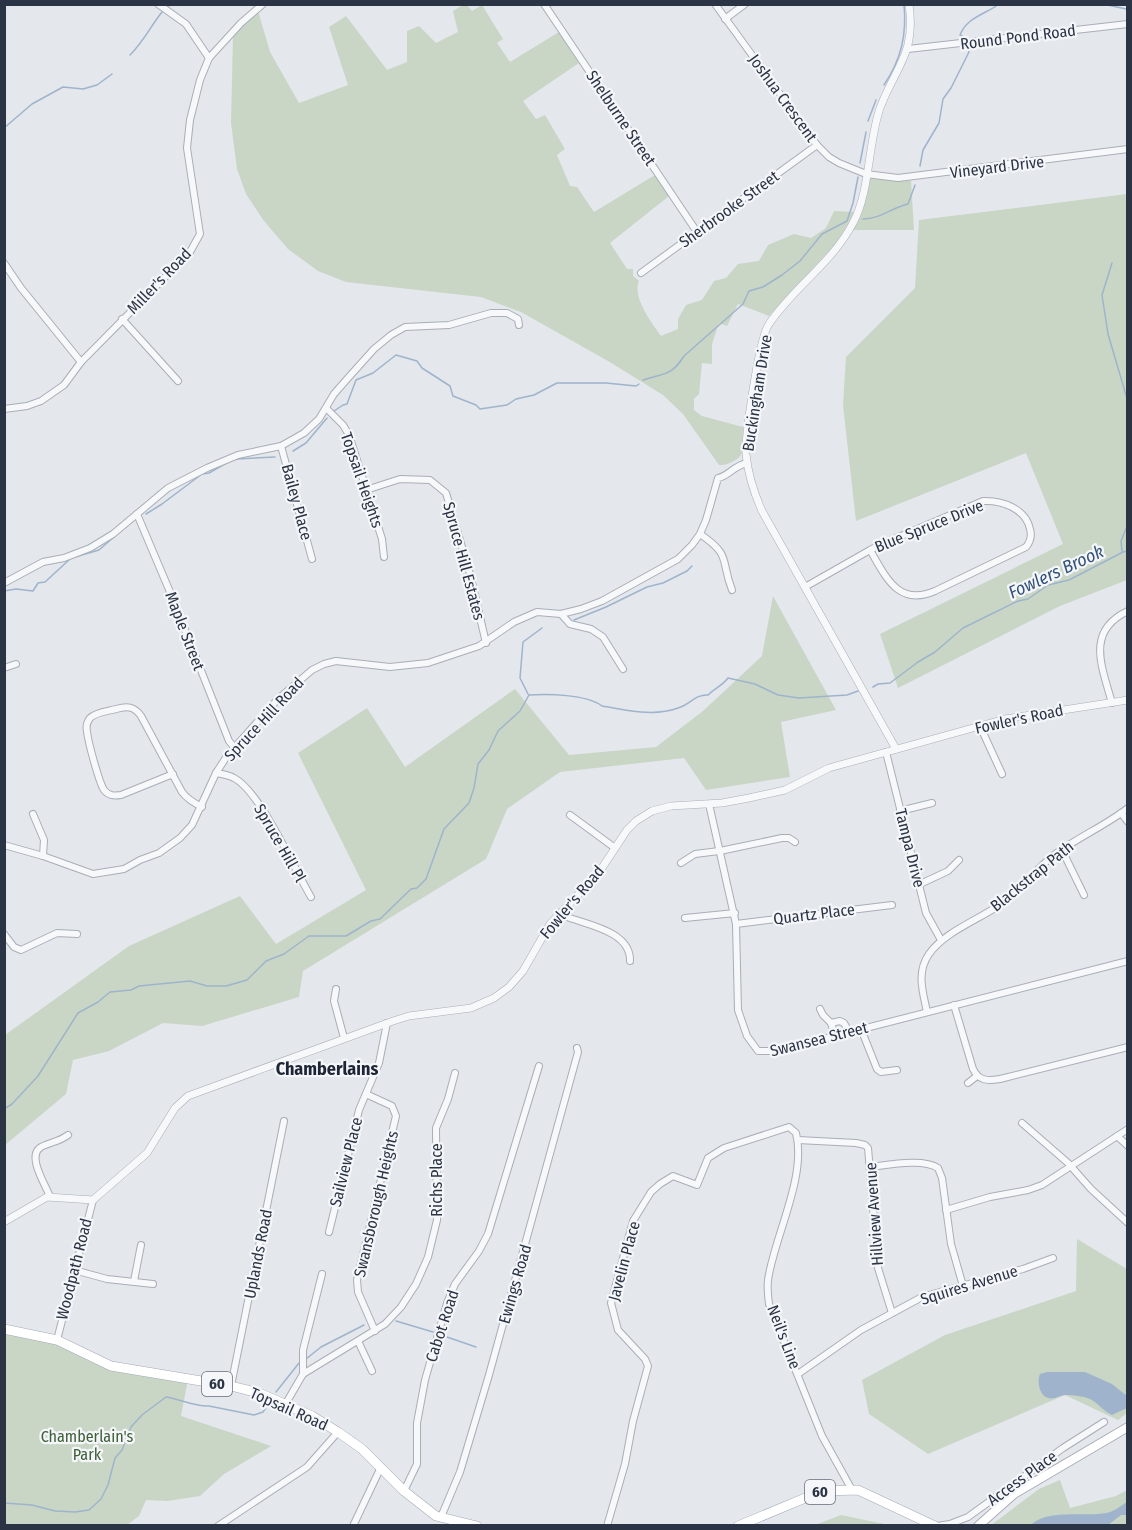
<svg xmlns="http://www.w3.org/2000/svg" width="1132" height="1530" viewBox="0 0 1132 1530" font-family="'Fira Sans Condensed',sans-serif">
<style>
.green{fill:#c9d6c5}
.water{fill:#9fb4cc}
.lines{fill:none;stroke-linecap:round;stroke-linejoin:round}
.stream{stroke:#9fb4cc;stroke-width:1.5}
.minor-casing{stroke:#a9aeb7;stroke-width:8}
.tertiary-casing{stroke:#a9aeb7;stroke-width:8}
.secondary-casing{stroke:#a9aeb7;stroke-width:10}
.primary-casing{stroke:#a3abb8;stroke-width:10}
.minor{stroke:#f7f8fa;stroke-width:6}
.tertiary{stroke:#f7f8fa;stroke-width:7}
.secondary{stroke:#fff;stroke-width:8}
.primary{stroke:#fff;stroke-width:9}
.labels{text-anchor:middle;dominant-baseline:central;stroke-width:4.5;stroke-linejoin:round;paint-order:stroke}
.shield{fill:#f4f6f9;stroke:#676e7b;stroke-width:1.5}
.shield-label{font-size:15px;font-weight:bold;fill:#2b3445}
.street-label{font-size:16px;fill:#2b3445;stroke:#f4f6f9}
.park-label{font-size:16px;fill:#3f6138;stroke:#f4f6f9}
.water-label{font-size:18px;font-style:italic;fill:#34527a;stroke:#f4f6f9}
.neighbourhood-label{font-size:18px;font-weight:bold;fill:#1d2536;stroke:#f4f6f9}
</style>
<rect width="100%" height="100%" fill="#e4e7ec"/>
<g class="green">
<path d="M463 5H467L472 11 482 5 503 39 497 43 510 62 559 32 579 63 523 101 536 119 545 115 565 149 557 155 570 186 577 187 594 212 655 175 669 196 610 243 627 269H633V276L639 281C632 298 652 323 661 336L678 329V319L686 305 702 300 714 281 726 278 738 264 759 261 768 245 794 234 811 238 826 228 834 211 855 212 837 242 769 316 738 304 727 326 719 323 712 344V364L702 363 699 394 694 399V410L702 416 743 427 742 453C739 460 726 466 719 465L683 414 663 395 608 361 521 312 481 297 346 282 318 271 288 249 264 221 246 194 237 169 231 123 233 35 258 11 270 52 299 103 348 85 329 27 346 16 387 70 407 62V31L419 26 436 43 458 32 453 11Z"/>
<polygon points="871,179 911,181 914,230 853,230 861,215 868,180"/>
<polygon points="1127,194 1127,580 1060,606 898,688 880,634 1063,544 1026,453 856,521 843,405 846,357 915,288 919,220"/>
<polygon points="773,596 836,710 781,722 790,777 706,790 684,758 560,772 507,809 486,859 303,971 299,997 202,1026 163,1023 109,1051 73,1060 66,1094 5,1145 5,1035 129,946 240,896 276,944 366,890 298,753 367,708 405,767 515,689 569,755 656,747 703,711 762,656"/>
<polygon points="1077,1239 1127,1269 1127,1413 1118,1420 1065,1395 928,1454 869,1414 862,1380 945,1335 1076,1291"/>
<polygon points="5,1329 57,1340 111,1366 188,1379 181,1416 271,1446 224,1474 200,1496 167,1501 146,1500 139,1516 127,1525 5,1525"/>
<polygon points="1060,1480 1070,1508 1116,1496 1127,1490 1127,1525 990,1526 1039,1489"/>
<polygon points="841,1515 889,1525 815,1525"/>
</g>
<g class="water">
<path d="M1047 1372H1085L1112 1384 1127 1396V1408L1112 1415C1103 1411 1097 1402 1090 1399 1083 1396 1073 1395 1066 1395 1060 1395 1054 1400 1048 1398 1039 1395 1037 1381 1040 1374Z"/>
<path d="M1127 1502V1515H1121L1108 1525H1031C1047 1509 1084 1517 1106 1513 1113 1512 1121 1506 1127 1502Z"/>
</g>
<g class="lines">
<g class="stream">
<polyline points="1103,4 1126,9"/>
<polyline points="169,6 171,4"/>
<path d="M966 38 960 35C967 17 986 14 999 4"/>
<path d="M130 55C144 41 150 27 162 12"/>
<path d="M884 85C901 60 907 35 904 4"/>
<polyline points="868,121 876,100"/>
<polyline points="4,128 32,104 63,87 83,89 97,85 112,74"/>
<polyline points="860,163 866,132"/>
<polyline points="920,166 923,150 939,123 943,99 951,88 969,52 968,46"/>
<path d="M863 219C880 219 891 208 908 204L915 185"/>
<polyline points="1112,263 1102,295 1108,334 1128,402"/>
<path d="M643 380C663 373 671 377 684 356L743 304 749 291 763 287 782 275 800 261 822 234 847 221 853 203 858 177"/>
<polyline points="334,411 343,405 347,404 356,380 373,373 396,355 417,361 422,368 450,386 453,396 476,405 480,409 507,405 516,399 534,395 557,383 606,383 636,386 639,384"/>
<polyline points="293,451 306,443 327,418"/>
<polyline points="237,459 275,457"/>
<polyline points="1128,476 1128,490"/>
<polyline points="146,514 162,504 202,474 209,473 230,461"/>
<polyline points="1122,551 1121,541 1128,524"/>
<polyline points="75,557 99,550 115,536"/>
<polyline points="4,591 16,589 33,591 38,583 45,582 70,559"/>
<polyline points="574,620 606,607 647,587 663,583 687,571 692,566"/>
<polyline points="873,687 878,684 890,683 918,662 935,652 963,628 1018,601 1028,599 1048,585 1069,580 1123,552 1128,551"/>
<polyline points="528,694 520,678 523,642 542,628"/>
<path d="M529 695C548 694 586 694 602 706 628 710 653 717 678 708 690 705 695 694 708 695 715 688 722 686 728 678L755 684 778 695 799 698 847 695 858 691"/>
<polyline points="4,1109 12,1104 38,1076 78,1013 98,1002 110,992 131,990 139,986 190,981 207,986 226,986 247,980 266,961 284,954 309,936 346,936 371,921 380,919 411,889 417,888 426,879 444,829 469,803 474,788 478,764 489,750 498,731 520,711 529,695"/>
<polyline points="396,1321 433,1332"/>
<polyline points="444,1336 476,1347"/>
<polyline points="306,1359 321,1347 364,1325"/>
<polyline points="276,1392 299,1363"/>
<path d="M4 1503 32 1505 55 1511 75 1512 89 1510 101 1499 108 1485 115 1458 122 1450 131 1427 142 1415 166 1397C180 1399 195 1407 209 1406L254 1415 263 1412 270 1402"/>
</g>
<defs>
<g id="minor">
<polyline points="158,4 186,24 209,58"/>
<polyline points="544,4 697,232"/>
<polyline points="715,4 817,145 829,157 839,163 866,174 898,178 1128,149"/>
<polyline points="725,19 745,4"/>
<polyline points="908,49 1128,24"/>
<polyline points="4,263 21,288 81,362"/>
<polyline points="641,273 817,145"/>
<polyline points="122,319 178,381"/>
<polyline points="4,409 27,406 41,401 64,385 81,362 190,252 200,234 187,148 190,120 200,80 209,58 241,23 263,4"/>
<polyline points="327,409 343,425 349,435 382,539 384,557"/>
<polyline points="281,446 312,559"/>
<polyline points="366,490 400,479 430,480 446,493 470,574 486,643"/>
<polyline points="137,514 170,592 229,741 234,747"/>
<path d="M700 534C732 556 720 559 732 590"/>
<polyline points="4,583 43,562 64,558 90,548 113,534 168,488 207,468 238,455 281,446 304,433 319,419 334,394 348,378 374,349 391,335 405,327 449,325 491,313 507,313 518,319 519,325"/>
<path d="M805 587 870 550 880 545 983 501C1002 500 1026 509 1030 529 1032 536 1031 541 1026 547L935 591C898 607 886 577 870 550"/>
<polyline points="561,614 570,624 591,629 603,637 623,669"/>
<polyline points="4,668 16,664"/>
<path d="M1112 703C1102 667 1085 631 1128 611"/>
<polyline points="980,726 1002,774"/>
<polyline points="886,752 926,913 941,940"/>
<path d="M216 773C221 774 229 775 234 778 260 791 295 870 311 897"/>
<path d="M173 774 121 795C114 796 109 796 104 790 99 782 88 742 87 731 86 727 87 722 90 718 96 712 109 711 116 709 127 706 134 706 141 716L182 792C187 799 194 803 202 807"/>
<polyline points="709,804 736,924 738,1010 747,1036 758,1051 776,1051 1128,961"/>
<polyline points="900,811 932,803"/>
<polyline points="1121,813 1128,822"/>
<polyline points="33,814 44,840 43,856"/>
<polyline points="570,815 615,848"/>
<path d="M4 845 43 856 93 874 124 869 140 860 159 853 180 838 192 825 216 773 227 756 278 699 312 670 324 664 336 661 390 667 428 663 479 646 514 622 537 612 561 614 581 609 602 601 678 559 692 545 700 534 706 520 718 478C729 476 733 466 747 463"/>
<polyline points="1062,850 1084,895"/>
<polyline points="720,851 782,838 789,838 795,842"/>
<polyline points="681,863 695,854 719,851"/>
<polyline points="918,885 948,871 959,860"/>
<path d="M562 911 567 917C589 925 631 932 630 961"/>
<polyline points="685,918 735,913"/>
<polyline points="736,924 892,905"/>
<polyline points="4,934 14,947 21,950 57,933 77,934"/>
<polyline points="336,989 334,1001 344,1038"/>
<path d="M954 1005 973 1069C979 1081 987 1081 1000 1079L1128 1047"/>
<polyline points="820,1009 823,1015 831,1023 835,1036"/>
<path d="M927 1012C923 992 916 973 929 954 945 931 981 919 1004 902 1022 889 1036 869 1054 855 1078 837 1105 826 1128 808"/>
<polyline points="831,1023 840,1021 844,1023 849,1032"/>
<polyline points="861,1029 877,1069 881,1072 897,1070"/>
<polyline points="968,1083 977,1076"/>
<polyline points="366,1094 392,1106 396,1116 357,1280 358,1292 375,1331"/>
<polyline points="1022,1123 1068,1163 1091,1189 1128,1223"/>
<polyline points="1117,1136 1128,1146"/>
<polyline points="798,1140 856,1143 865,1145 868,1148 878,1268 892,1313"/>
<path d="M870 1167C888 1165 923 1158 938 1168L942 1178 951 1244 963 1286"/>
<path d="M50 1197C46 1185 26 1156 41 1147 50 1142 59 1142 68 1135"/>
<polyline points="946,1210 990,1197 1028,1190 1042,1185 1128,1129"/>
<polyline points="329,1232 359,1110 379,1063 387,1023"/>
<polyline points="74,1270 107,1279 153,1284"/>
<polyline points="134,1281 141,1245"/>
<polyline points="57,1340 93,1200"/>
<polyline points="358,1341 372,1371"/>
<polyline points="303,1374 303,1350 322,1274"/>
<polyline points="798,1374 861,1330 922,1297 1023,1269 1053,1258"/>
<polyline points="231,1386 284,1121"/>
<polyline points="285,1405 303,1374 385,1324 401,1307 416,1284 428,1257 437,1220 436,1128 448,1099 455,1073"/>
<polyline points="404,1491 417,1464 417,1423 425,1380 447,1303 455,1284 479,1251 488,1234 539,1066"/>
<polyline points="441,1517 460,1472 489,1375 578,1052 577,1048"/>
<polyline points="218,1526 307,1467 338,1432"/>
<polyline points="353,1526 381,1467"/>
<path d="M607 1526 625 1464 633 1421 648 1366 645 1359 618 1330 611 1303 633 1221 651 1192 660 1184 673 1176 697 1185 708 1158 724 1148 789 1127 796 1133C807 1177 774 1237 768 1280 767 1288 768 1296 769 1304L822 1436 852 1490"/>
<polyline points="937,1526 950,1524 968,1517 1063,1448 1104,1422"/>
</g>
<g id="tertiary">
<path d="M896 749 762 511C754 493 748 474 746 454 745 436 759 338 769 324 793 288 833 262 853 223 870 192 868 143 880 108 896 66 916 54 909 4"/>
<polyline points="4,1222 47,1197 93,1200 147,1153 175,1108 188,1096 393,1021 409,1016 471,1008 494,998 509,987 523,971 550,924 598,874 627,830 636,821 652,811 671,806 722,803 749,798 785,790 829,768 1005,719 1128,700"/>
</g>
<polyline id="secondary" points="978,1526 1014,1494 1128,1427"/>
<g id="primary">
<polyline points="4,1329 57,1340 111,1366 231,1386 259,1393 312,1416 338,1432 362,1449 404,1491 436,1516 477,1526"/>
<polyline points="738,1526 822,1491 858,1490 935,1526"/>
</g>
</defs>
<use href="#minor" class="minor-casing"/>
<use href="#tertiary" class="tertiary-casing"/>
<use href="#secondary" class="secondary-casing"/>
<use href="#primary" class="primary-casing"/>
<use href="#minor" class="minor"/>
<use href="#tertiary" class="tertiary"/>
<use href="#secondary" class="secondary"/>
<use href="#primary" class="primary"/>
</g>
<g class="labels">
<g class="shield">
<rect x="202" y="1372" width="30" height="24" rx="4.5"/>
<rect x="805" y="1480" width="30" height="24" rx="4.5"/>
</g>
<g class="shield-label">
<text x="217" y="1384">60</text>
<text x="820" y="1492">60</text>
</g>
<g class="street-label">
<text transform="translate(1018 37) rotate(-7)">Round Pond Road</text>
<text transform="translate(783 98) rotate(54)">Joshua Crescent</text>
<text transform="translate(621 118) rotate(56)">Shelburne Street</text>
<text transform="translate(997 167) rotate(-7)">Vineyard Drive</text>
<text transform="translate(729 209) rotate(-36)">Sherbrooke Street</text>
<text transform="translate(159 281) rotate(-46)">Miller's Road</text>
<text transform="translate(757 393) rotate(-81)">Buckingham Drive</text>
<text transform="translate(362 480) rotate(71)">Topsail Heights</text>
<text transform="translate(297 502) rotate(75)">Bailey Place</text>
<text transform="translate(929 526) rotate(-22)">Blue Spruce Drive</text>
<text transform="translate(464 561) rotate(75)">Spruce Hill Estates</text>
<text transform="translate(185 631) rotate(69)">Maple Street</text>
<text transform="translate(264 719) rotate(-47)">Spruce Hill Road</text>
<text transform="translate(1019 719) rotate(-12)">Fowler's Road</text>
<text transform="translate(280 843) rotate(60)">Spruce Hill Pl</text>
<text transform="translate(910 848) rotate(76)">Tampa Drive</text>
<text transform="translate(1032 876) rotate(-39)">Blackstrap Path</text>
<text transform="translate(572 902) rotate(-50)">Fowler's Road</text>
<text transform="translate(814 914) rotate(-7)">Quartz Place</text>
<text transform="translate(819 1039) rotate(-14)">Swansea Street</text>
<text transform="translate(346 1162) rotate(-76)">Sailview Place</text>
<text transform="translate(436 1180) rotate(-90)">Richs Place</text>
<text transform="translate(376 1204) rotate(-77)">Swansborough Heights</text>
<text transform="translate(874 1214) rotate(-94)">Hillview Avenue</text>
<text transform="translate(258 1254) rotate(-79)">Uplands Road</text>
<text transform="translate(624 1261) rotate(-75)">Javelin Place</text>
<text transform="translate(74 1269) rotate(-76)">Woodpath Road</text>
<text transform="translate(515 1284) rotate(-74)">Ewings Road</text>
<text transform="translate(969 1285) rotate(-17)">Squires Avenue</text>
<text transform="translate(442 1326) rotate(-72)">Cabot Road</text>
<text transform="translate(784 1337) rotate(69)">Neil's Line</text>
<text transform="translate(289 1409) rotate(24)">Topsail Road</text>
<text transform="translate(1022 1478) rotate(-36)">Access Place</text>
</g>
<g class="park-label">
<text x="87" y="1436">Chamberlain's<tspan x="87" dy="18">Park</tspan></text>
</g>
<g class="water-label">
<text transform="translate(1056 572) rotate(-25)">Fowlers Brook</text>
</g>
<g class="neighbourhood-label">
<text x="327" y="1069">Chamberlains</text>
</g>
</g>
<rect width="1132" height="1530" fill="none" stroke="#2b3445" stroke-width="12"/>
</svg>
